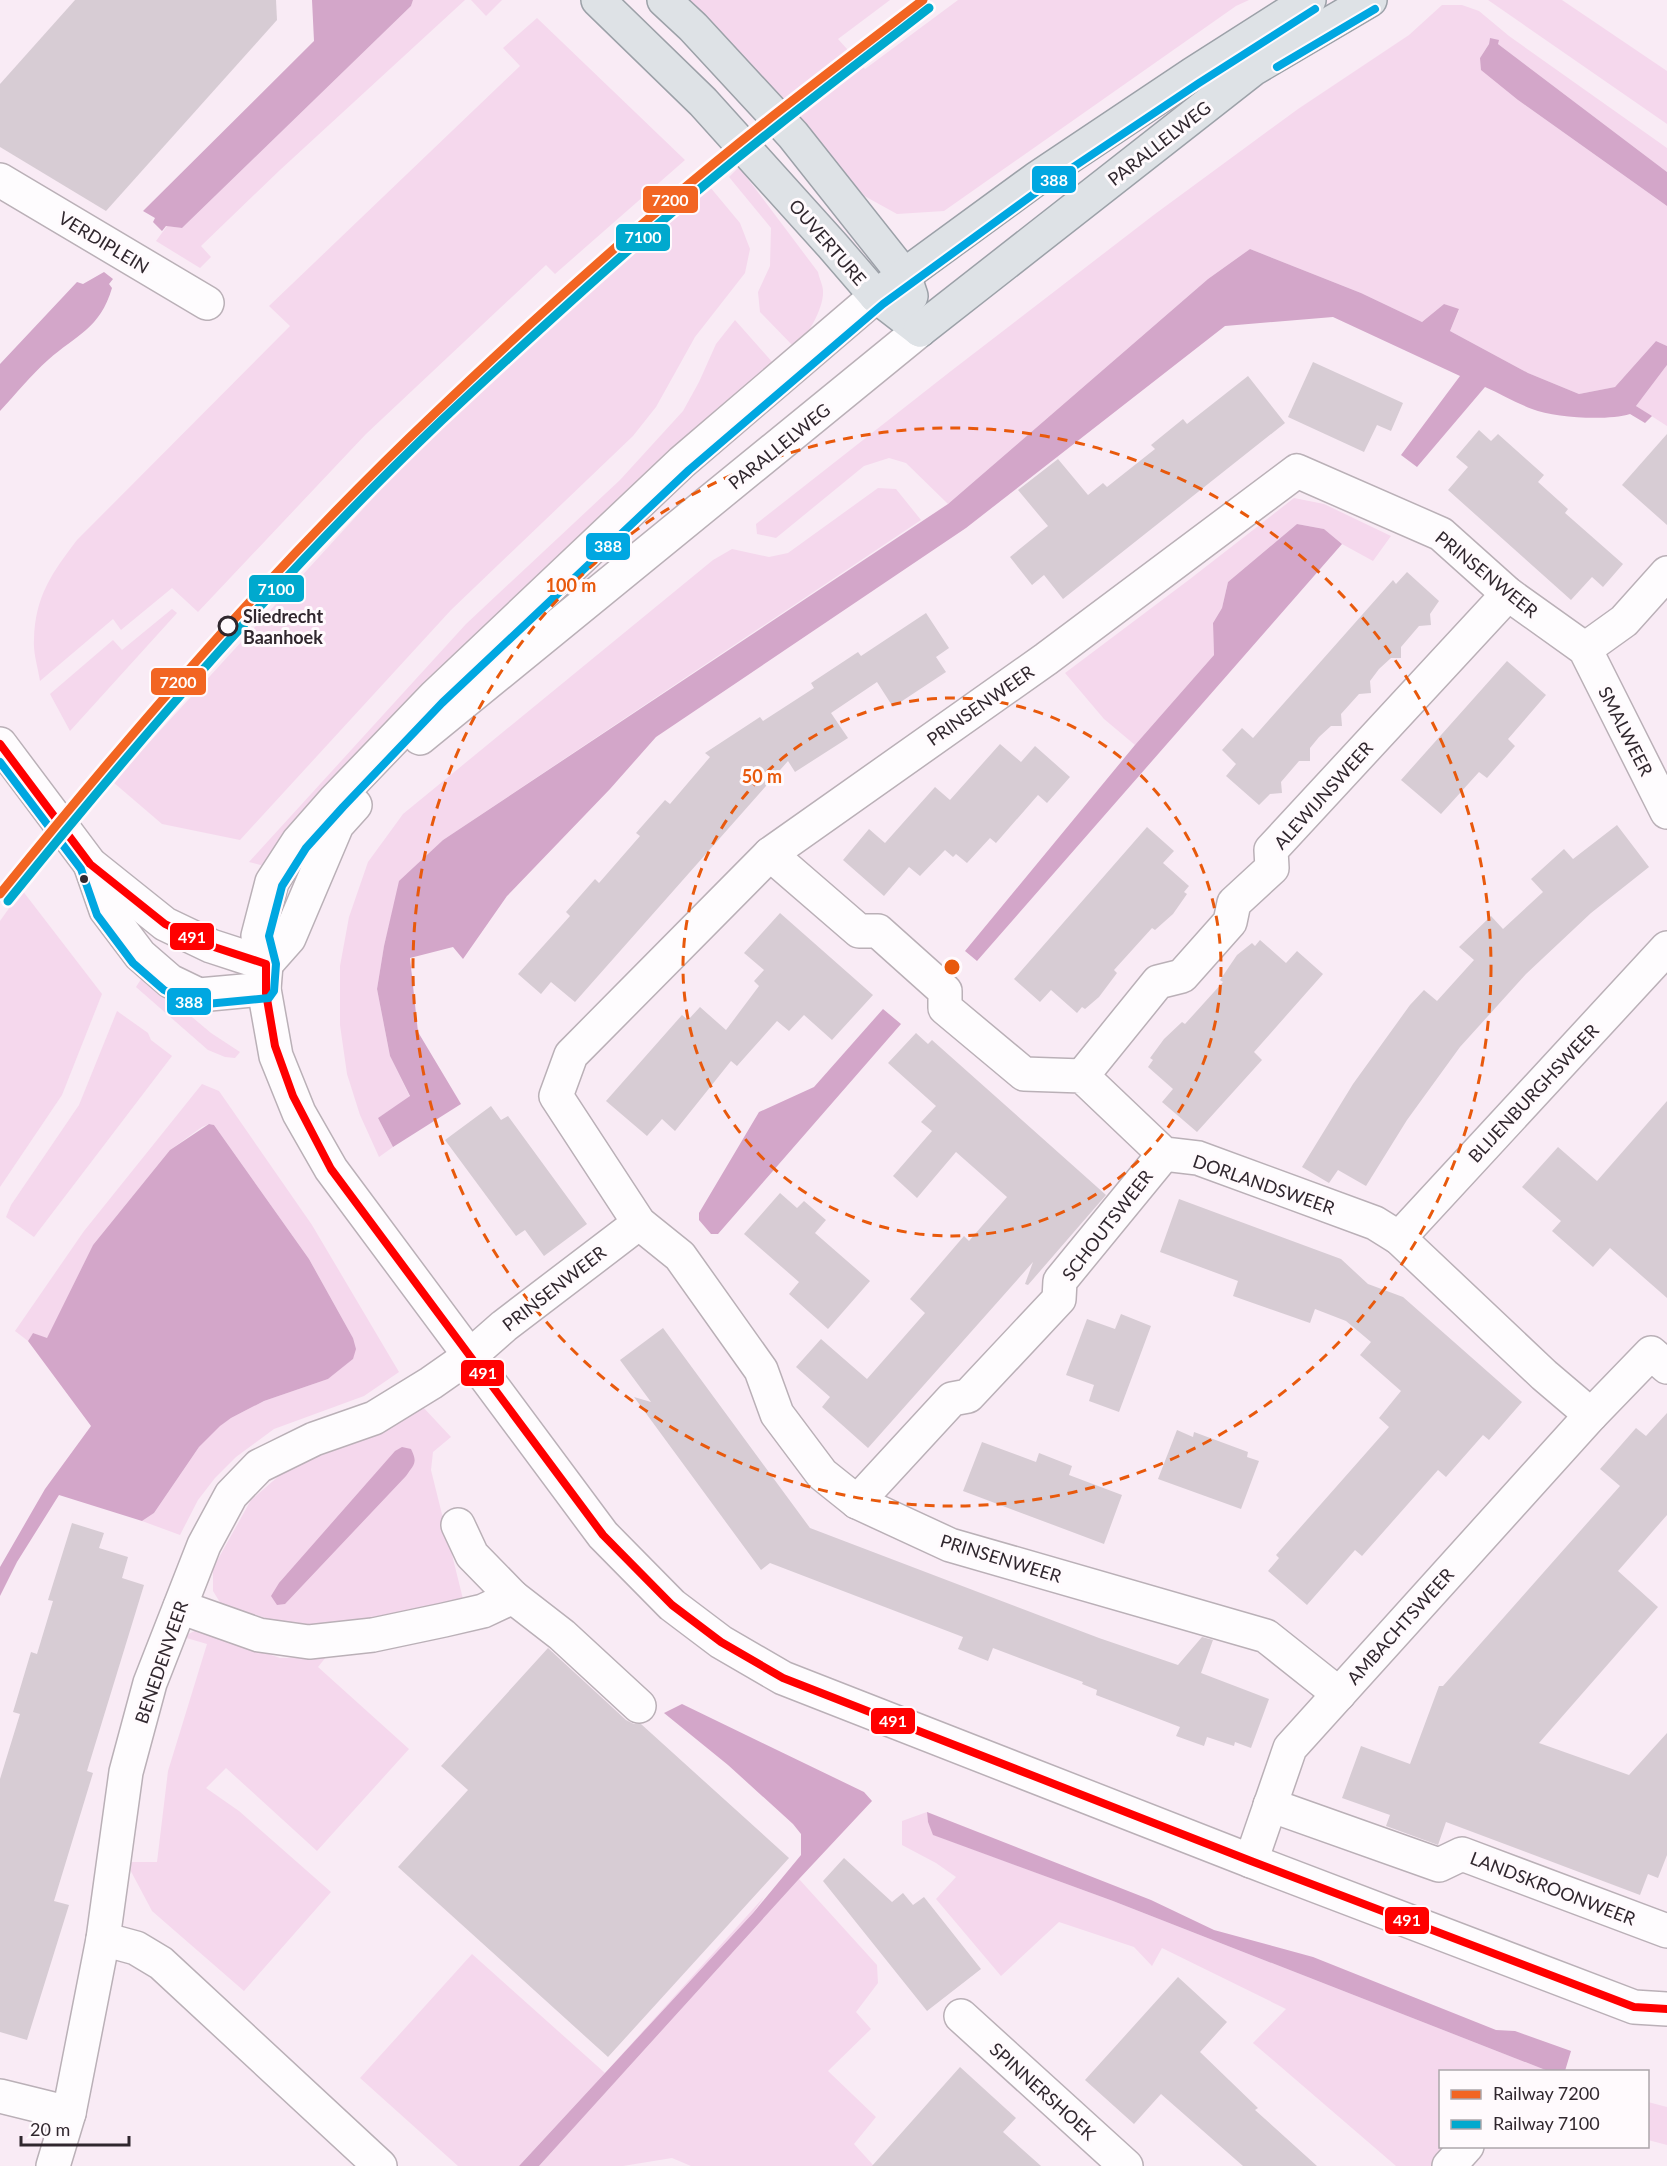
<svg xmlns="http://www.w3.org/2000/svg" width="1667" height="2166" viewBox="0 0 1667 2166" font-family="Lato,sans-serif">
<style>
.green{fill:#f5d8ed}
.water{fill:#d3a6c9}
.building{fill:#d7ccd4}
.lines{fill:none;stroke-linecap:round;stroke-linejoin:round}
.minor-casing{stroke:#bab0b7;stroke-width:36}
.major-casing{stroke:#9ca1a8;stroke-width:36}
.minor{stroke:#fefcfe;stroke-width:33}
.major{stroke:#dee2e6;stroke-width:33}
.bus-1-casing{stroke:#fffafd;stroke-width:12}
.bus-2-casing{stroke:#fffafd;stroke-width:12}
.bus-1{stroke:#f00;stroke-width:8}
.bus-2{stroke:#00a7e1;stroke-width:8}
.rail-1-casing{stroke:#fffafd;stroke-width:14}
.rail-2-casing{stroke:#fffafd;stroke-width:14}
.rail-1{stroke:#f26522;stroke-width:9}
.rail-2{stroke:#00a9ce;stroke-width:9}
.ring{fill:none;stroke:#e8590c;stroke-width:3;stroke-dasharray:10 8}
.stop-dot{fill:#fffafd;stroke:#30272e;stroke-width:3}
.bus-dot{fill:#30272e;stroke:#fffafd;stroke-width:2}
.labels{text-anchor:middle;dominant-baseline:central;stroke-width:6;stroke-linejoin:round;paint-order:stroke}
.street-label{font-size:18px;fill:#30272e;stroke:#fffafd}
.stop-label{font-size:18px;font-weight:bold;fill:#30272e;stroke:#fffafd;text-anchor:start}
.centre{fill:#e8590c;stroke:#fffafd;stroke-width:3}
.ring-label{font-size:18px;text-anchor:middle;font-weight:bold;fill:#e8590c;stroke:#fffafd;stroke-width:6;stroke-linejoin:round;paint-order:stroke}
.line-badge{stroke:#fffafd;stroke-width:2}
.badge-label{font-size:16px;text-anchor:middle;font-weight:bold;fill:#fff}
</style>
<rect width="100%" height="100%" fill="#f9ebf5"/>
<g class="green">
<polygon points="413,0 465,0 280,170 201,246 211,257 200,268 156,241 167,226 182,228 411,6"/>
<polygon points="471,0 502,0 486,16"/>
<polygon points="685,0 890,0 838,39 865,69 958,0 1249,0 1236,6 944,211 897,214 859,193"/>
<polygon points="1488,0 1562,0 1667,71 1667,124"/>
<polygon points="1442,5 1462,5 1479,11 1509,36 1667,148 1667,172 1490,38 1489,44 1480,58 1518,100 1667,206 1667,346 1656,341 1615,387 1579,394 1528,373 1450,331 1459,310 1444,304 1422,322 1361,293 1250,249 1208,279 948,504 906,463 889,458 864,466 776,538 757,534 756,524 951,371 1155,214 1298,109 1409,35"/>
<path d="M537 18 685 160 555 274 546 265 366 434 198 612 172 588 121 630 113 619 40 681C38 668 33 653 34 640 35 596 52 573 77 540L290 326 269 306 520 66 503 48Z"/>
<path d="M739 167 818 272C819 278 823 285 823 291 824 308 807 338 794 347L760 312 758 292 770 266 771 228 729 177Z"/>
<polygon points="710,187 740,223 750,249 745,273 695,337 656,407 633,436 451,610 240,840 162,824 113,782 405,463 544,330"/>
<polygon points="735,320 774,364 264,866 249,862 466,624 620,480 683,411 699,382 716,344"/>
<polygon points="1667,365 1667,426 1636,406"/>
<polygon points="878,488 896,489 921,520 443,840 400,881 384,946 377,989 390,1056 410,1097 378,1118 393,1147 379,1157 360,1115 347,1074 340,1025 340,966 349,917 368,862 403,814 713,560 732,549 769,557 788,553"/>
<polygon points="1294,498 1324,504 1391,536 1373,561 1342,544 1324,529 1297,524 1228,582 1222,608 1213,623 1214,655 1135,745 1104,719 1065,673 1190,579"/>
<polygon points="172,609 177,613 70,731 50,694 113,640 122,650"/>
<polygon points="22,890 102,994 62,1095 0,1187 0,921"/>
<polygon points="143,976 211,1033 240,1052 235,1058 225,1057 208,1050 136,987"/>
<polygon points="117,1011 148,1033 151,1040 172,1056 34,1237 6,1217 11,1205 79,1105"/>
<polygon points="202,1084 219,1091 312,1225 399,1372 364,1396 274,1429 236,1457 215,1478 198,1500 180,1535 142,1521 154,1513 199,1447 220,1425 231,1418 264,1401 328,1379 353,1359 353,1338 309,1259 214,1125 209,1124 202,1127 170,1150 93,1245 47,1339 33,1333 28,1341 15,1331 84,1231"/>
<polygon points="422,1406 451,1437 433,1452 431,1470 463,1599 307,1631 221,1604 213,1591 213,1568 251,1500 288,1468 383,1432"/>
<polygon points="198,1629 280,1658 326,1657 318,1667 409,1749 317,1851 226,1768 206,1788 239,1811 331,1892 244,1991 152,1911 126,1862 157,1862 168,1771 207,1644 183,1637"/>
<polygon points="927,1812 928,1822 934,1835 1113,1901 1548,2071 1440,2072 1440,2146 1451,2147 1431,2166 1396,2166 1253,2043 1286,2009 1162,1948 1152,1966 1134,1947 1059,1922 1001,1976 936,1899 956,1877 936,1863 902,1845 902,1821"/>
<polygon points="799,1879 877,1965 878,1983 856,2012 871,2029 828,2071 876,2117 854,2144 874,2166 691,2166 672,2158 623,2166 539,2166"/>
<polygon points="764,1897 753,1913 519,2166 458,2166 360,2078 472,1954 605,2073"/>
<polygon points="1648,2102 1667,2107 1667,2145 1648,2140"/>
</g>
<g class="water">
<polygon points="312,0 413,0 411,6 182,228 166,226 162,231 153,222 155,218 143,211 314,41"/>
<polygon points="1490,38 1499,40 1498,44 1667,172 1667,206 1518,100 1481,70 1480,58 1489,44"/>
<path d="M1250 249 1361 293 1422 322 1444 304 1459 309 1450 331 1528 373 1579 394 1615 387 1656 341 1667 346V365L1636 406 1652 416 1645 423 1630 414C1607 421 1555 418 1532 409 1516 403 1501 394 1485 387L1417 467 1401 455 1460 376 1333 317 1225 326 966 528 656 737 610 789 507 896 463 959 453 947 410 958 418 1032 461 1104 393 1147 378 1118 410 1096 390 1056 377 989 384 946 399 881 443 840 948 504 1208 279Z"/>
<path d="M104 272 113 279 109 284 112 288C100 329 76 335 48 360 31 375 16 394 0 411V364L77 282 83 284Z"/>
<polygon points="1297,524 1324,529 1342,544 977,961 965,951 1135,745 1214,655 1213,623 1222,608 1228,582"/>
<polygon points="883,1009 901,1024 718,1234 711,1234 699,1220 699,1213 759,1112 814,1087"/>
<polygon points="209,1124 214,1125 309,1259 353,1338 356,1349 353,1359 328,1379 264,1401 231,1418 220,1426 199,1447 154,1513 142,1521 59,1495 17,1562 0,1596 0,1567 45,1489 91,1426 28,1341 33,1333 47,1338 93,1245 170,1150"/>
<path d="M402 1447 411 1449C418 1463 414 1464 406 1476L285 1604 277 1605 271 1596 279 1583 395 1451Z"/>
<polygon points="682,1704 864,1792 872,1801 799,1879 539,2166 519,2166 753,1913 801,1855 801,1834 793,1824 728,1765 664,1713"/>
<polygon points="927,1812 1151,1900 1214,1930 1313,1957 1496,2030 1515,2031 1571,2051 1565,2071 1548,2071 1113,1901 933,1835 928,1822"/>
</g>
<g class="building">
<polygon points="75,0 276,0 277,20 106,211 0,147 0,84"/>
<polygon points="1313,362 1403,403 1391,431 1377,425 1364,452 1288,417"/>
<polygon points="1248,376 1285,423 1063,599 1044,575 1032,585 1010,557 1048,526 1018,490 1058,459 1088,495 1103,483 1107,487 1155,449 1151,445 1183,419 1187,424"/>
<polygon points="1479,430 1491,441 1498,434 1544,475 1538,482 1568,509 1565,513 1623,564 1603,587 1592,577 1571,600 1448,490 1468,467 1456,457"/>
<polygon points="1667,434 1667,525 1622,485"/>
<polygon points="1407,572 1439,601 1430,614 1431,625 1419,626 1401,647 1401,658 1391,658 1379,669 1370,681 1371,693 1359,694 1341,714 1342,726 1331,726 1319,737 1310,748 1310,761 1299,761 1281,782 1282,793 1270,794 1259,805 1226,776 1236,764 1222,750 1242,728 1253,738 1393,580 1396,584"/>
<polygon points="926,613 949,648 936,657 946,672 893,707 877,682 831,713 848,738 795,772 788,761 575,1002 551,982 541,994 518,974 570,916 566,912 595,879 599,883 640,836 636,833 665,800 670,804 710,757 705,753 760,717 763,721 814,688 811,683 858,652 861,656"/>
<polygon points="1507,661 1546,695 1508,739 1515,746 1487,778 1479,772 1441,814 1401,780"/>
<polygon points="1000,744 1021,762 1035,746 1070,777 1047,803 1038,795 996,843 990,838 967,863 956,854 953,857 945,850 920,876 909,867 884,896 843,860 869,829 885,843 935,787 950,800"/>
<polygon points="1617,825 1649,867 1591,913 1526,974 1460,1047 1407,1120 1366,1186 1338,1170 1329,1183 1302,1167 1353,1084 1410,1005 1424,990 1437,1001 1474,960 1459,947 1491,916 1503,929 1543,892 1531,879 1564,849 1573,859"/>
<polygon points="1147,827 1174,851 1163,863 1189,886 1184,892 1187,894 1173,914 1155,930 1152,928 1114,970 1117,973 1099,997 1085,1009 1082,1007 1077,1013 1051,990 1040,1002 1014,979"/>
<polygon points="780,913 873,995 832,1040 804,1015 789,1031 777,1021 737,1066 731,1061 675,1131 662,1119 647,1136 606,1101 682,1015 688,1020 700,1007 726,1030 759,986 754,981 764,970 744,953"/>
<polygon points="1260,940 1286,963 1297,951 1323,974 1254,1052 1262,1060 1197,1132 1162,1102 1173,1089 1148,1067 1153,1060 1150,1058 1164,1039 1182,1022 1185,1024 1223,982 1220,980 1237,955 1252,943 1255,946"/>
<polygon points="916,1033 928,1044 932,1040 1106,1195 1028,1285 1025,1284 1033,1262 868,1448 822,1407 830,1397 796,1367 821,1339 867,1379 925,1313 910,1299 964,1236 969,1241 1007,1197 956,1152 917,1198 893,1176 932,1131 921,1122 936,1106 888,1063"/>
<polygon points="1667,1101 1667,1298 1610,1248 1593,1267 1552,1231 1561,1221 1522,1187 1558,1147 1597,1181"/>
<polygon points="491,1106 501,1120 508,1116 587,1224 544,1256 525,1230 516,1236 445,1140"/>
<polygon points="780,1193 797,1208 804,1201 826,1220 815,1233 870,1281 828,1329 789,1294 799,1282 744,1234"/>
<polygon points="1179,1199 1341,1259 1368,1284 1403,1297 1522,1402 1489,1440 1483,1435 1446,1477 1438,1470 1362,1556 1355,1550 1307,1605 1268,1571 1279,1558 1276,1555 1389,1427 1379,1418 1401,1391 1360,1355 1371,1342 1346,1321 1315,1309 1310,1323 1233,1296 1238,1281 1160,1252"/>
<polygon points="1121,1314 1151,1326 1119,1412 1089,1401 1094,1385 1066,1375 1087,1319 1115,1329"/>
<polygon points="663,1328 810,1528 1099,1638 1178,1665 1202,1637 1213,1640 1201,1673 1269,1699 1251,1748 1235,1742 1234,1746 1207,1737 1204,1746 1176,1736 1180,1727 1096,1695 1097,1690 1082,1684 1083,1682 993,1648 988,1661 958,1649 963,1637 770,1563 761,1570 634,1397 651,1402 620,1360"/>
<polygon points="1667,1413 1667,1515 1618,1571 1658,1607 1539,1743 1629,1775 1667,1733 1667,1855 1658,1878 1648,1874 1640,1895 1446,1822 1438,1845 1386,1826 1390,1815 1342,1798 1361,1746 1410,1764 1439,1686 1443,1686 1620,1486 1600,1469 1636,1428 1646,1436"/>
<polygon points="1177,1430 1193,1437 1194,1432 1248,1452 1247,1457 1259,1461 1241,1509 1158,1479"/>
<polygon points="982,1442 1036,1462 1039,1453 1072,1466 1069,1475 1122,1495 1104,1544 963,1491"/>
<polygon points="72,1523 104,1533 99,1548 128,1557 122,1578 144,1585 87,1771 93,1773 54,1901 69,1905 27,2040 0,2032 0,1779 20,1714 13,1712 31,1652 37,1654 53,1601 48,1600"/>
<polygon points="548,1648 626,1720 634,1724 641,1724 789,1858 608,2057 398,1867 468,1790 441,1766"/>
<polygon points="844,1858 892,1902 903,1893 913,1905 924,1897 981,1969 927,2011 823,1881"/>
<polygon points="1178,1977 1227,2022 1200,2052 1258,2108 1255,2110 1317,2166 1243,2166 1161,2094 1134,2124 1085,2080"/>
<polygon points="960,2067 1016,2118 1003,2132 1041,2166 872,2166"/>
</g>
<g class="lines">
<defs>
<g id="minor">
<polyline points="0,180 207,303"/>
<polyline points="876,296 682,462 435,696 335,800 298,842 272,882 258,936 266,964 264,989 276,1056 299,1113 331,1169 603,1535 672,1605 721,1642 783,1678 1251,1861 1634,2007 1667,2009"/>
<polyline points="1585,649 1624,621 1667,573"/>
<polyline points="420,738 920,330"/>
<polyline points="0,744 90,864 165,924 211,946 266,964"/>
<polyline points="770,854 859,931 878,931 945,991 945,1008 1024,1074 1082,1076 1164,1154 1198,1158 1375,1223 1399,1238 1544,1375 1591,1415 1651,1353 1667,1367"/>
<polyline points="90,864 106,910 140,955 170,981 199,995 264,989"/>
<polyline points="266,964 289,938 337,825 355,805"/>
<polyline points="1082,1076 1158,982 1182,976 1230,922 1234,903 1272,868 1271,850 1508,594"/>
<polyline points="1399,1238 1667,948"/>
<polyline points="857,1502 952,1399 968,1396 1059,1299 1060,1281 1164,1154"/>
<polyline points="513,1597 562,1635 639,1706"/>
<polyline points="180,1607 259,1635 309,1642 373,1635 444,1620 483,1611 513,1597 472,1555 458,1525"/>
<polyline points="1339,1694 1266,1636 950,1545 857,1502 822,1474 777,1414 761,1370 680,1256 639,1223 556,1096 571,1055 770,854 1046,659 1297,471 1441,534 1508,594 1585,649 1667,812"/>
<polyline points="1270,1805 1439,1865 1462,1854 1667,1931"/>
<polyline points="1251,1861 1290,1748 1591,1415"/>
<polyline points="103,1939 136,1948 161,1963 380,2166"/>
<polyline points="961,2016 1126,2166"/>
<polyline points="0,2096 69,2113"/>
<polyline points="53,2166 69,2113 103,1939 126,1772 150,1683 204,1545 231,1495 259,1466 314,1439 374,1418 431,1383 471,1355 504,1326 639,1223"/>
<polyline points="1449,2166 1467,2146"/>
</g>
<g id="major">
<polyline points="598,0 703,102 832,245 876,296 920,330"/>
<polyline points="664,0 693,27 793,135 904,275 911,296"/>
<polyline points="876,296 1036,179 1193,74 1309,0"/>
<polyline points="920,330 1253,69 1370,0"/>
</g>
</defs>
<use href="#minor" class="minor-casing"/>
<use href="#major" class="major-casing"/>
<use href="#minor" class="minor"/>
<use href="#major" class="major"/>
<defs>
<polyline id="bus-1" points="0,744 90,864 165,924 211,946 266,964 266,993 275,1046 293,1096 331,1169 603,1535 672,1605 721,1642 783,1678 1251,1861 1634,2007 1667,2009"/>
<g id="bus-2">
<polyline points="1277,67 1375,9"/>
<polyline points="0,762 81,869 97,915 133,963 164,990 196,1005 269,998 274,991 276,964 269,936 282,886 306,848 343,807 442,703 689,470 883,304 1042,188 1199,83 1315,9"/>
</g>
</defs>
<use href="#bus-1" class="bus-1-casing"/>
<use href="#bus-2" class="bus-2-casing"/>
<use href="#bus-1" class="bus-1"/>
<use href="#bus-2" class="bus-2"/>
<defs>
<path id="rail-1" d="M0 894C136 726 277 563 434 414 510 341 589 270 669 201 751 131 837 66 923 0"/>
<path id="rail-2" d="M8 901C144 733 285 570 441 421 518 349 596 277 676 209 758 139 844 74 929 8"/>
</defs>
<use href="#rail-1" class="rail-1-casing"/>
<use href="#rail-2" class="rail-2-casing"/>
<use href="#rail-1" class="rail-1"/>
<use href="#rail-2" class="rail-2"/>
</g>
<g class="ring">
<circle cx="952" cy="967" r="269"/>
<circle cx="952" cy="967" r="539"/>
</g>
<circle class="stop-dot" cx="228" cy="626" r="9"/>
<circle class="bus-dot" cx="84" cy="879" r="5"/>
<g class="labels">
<g class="street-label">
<text transform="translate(1159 143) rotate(-38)">PARALLELWEG</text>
<text transform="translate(104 242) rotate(31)">VERDIPLEIN</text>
<text transform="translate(828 242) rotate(49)">OUVERTURE</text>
<text transform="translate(779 446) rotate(-39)">PARALLELWEG</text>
<text transform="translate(1487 574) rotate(39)">PRINSENWEER</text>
<text transform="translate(980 705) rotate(-35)">PRINSENWEER</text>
<text transform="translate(1626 731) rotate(63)">SMALWEER</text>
<text transform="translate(1323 795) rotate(-48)">ALEWIJNSWEER</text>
<text transform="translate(1533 1093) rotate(-47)">BLIJENBURGHSWEER</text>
<text transform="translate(1264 1184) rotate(19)">DORLANDSWEER</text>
<text transform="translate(1107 1225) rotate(-52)">SCHOUTSWEER</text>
<text transform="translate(554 1288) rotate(-38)">PRINSENWEER</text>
<text transform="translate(1001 1558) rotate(17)">PRINSENWEER</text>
<text transform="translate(1400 1626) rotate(-48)">AMBACHTSWEER</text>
<text transform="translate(161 1662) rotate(-71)">BENEDENVEER</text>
<text transform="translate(1553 1888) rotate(21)">LANDSKROONWEER</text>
<text transform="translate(1043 2091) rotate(42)">SPINNERSHOEK</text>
</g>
<g class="stop-label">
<text x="243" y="616">Sliedrecht<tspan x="243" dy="21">Baanhoek</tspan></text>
</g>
</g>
<circle cx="952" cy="967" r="9" class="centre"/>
<g class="ring-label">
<text x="571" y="592">100 m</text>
<text x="762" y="783">50 m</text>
</g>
<g class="line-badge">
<rect x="1031" y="165" width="46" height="29" rx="6" fill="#00a7e1"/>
<rect x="642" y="185" width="57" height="29" rx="6" fill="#f26522"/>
<rect x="615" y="223" width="56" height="29" rx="6" fill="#00a9ce"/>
<rect x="585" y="532" width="46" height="29" rx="6" fill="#00a7e1"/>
<rect x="248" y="574" width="57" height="29" rx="6" fill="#00a9ce"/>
<rect x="150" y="667" width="57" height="29" rx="6" fill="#f26522"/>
<rect x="169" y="922" width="46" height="29" rx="6" fill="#f00"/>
<rect x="166" y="987" width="46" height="29" rx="6" fill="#00a7e1"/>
<rect x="460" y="1359" width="45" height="28" rx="6" fill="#f00"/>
<rect x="870" y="1707" width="46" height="28" rx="6" fill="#f00"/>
<rect x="1384" y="1906" width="46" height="29" rx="6" fill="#f00"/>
</g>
<g class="badge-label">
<text x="1054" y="186">388</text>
<text x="670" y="206">7200</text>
<text x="643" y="243">7100</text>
<text x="608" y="552">388</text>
<text x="276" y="595">7100</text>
<text x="178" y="688">7200</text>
<text x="192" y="943">491</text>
<text x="189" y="1008">388</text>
<text x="483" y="1379">491</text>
<text x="893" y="1727">491</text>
<text x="1407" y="1926">491</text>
</g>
<rect x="1439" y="2070" width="210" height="78" fill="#fffafd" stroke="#aca6aa" stroke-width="1.5"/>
<rect x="1451" y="2090" width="30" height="9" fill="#f26522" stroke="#aca6aa" stroke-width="1.5"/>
<text x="1493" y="2100" font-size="18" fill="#30272e">Railway 7200</text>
<rect x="1451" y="2120" width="30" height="9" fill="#00a9ce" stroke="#aca6aa" stroke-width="1.5"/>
<text x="1493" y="2130" font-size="18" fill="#30272e">Railway 7100</text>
<path d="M21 2136v9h108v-9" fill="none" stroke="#30272e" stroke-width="3"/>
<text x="30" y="2136" font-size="18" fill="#30272e" stroke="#fffafd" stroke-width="4.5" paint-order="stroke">20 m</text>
</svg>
